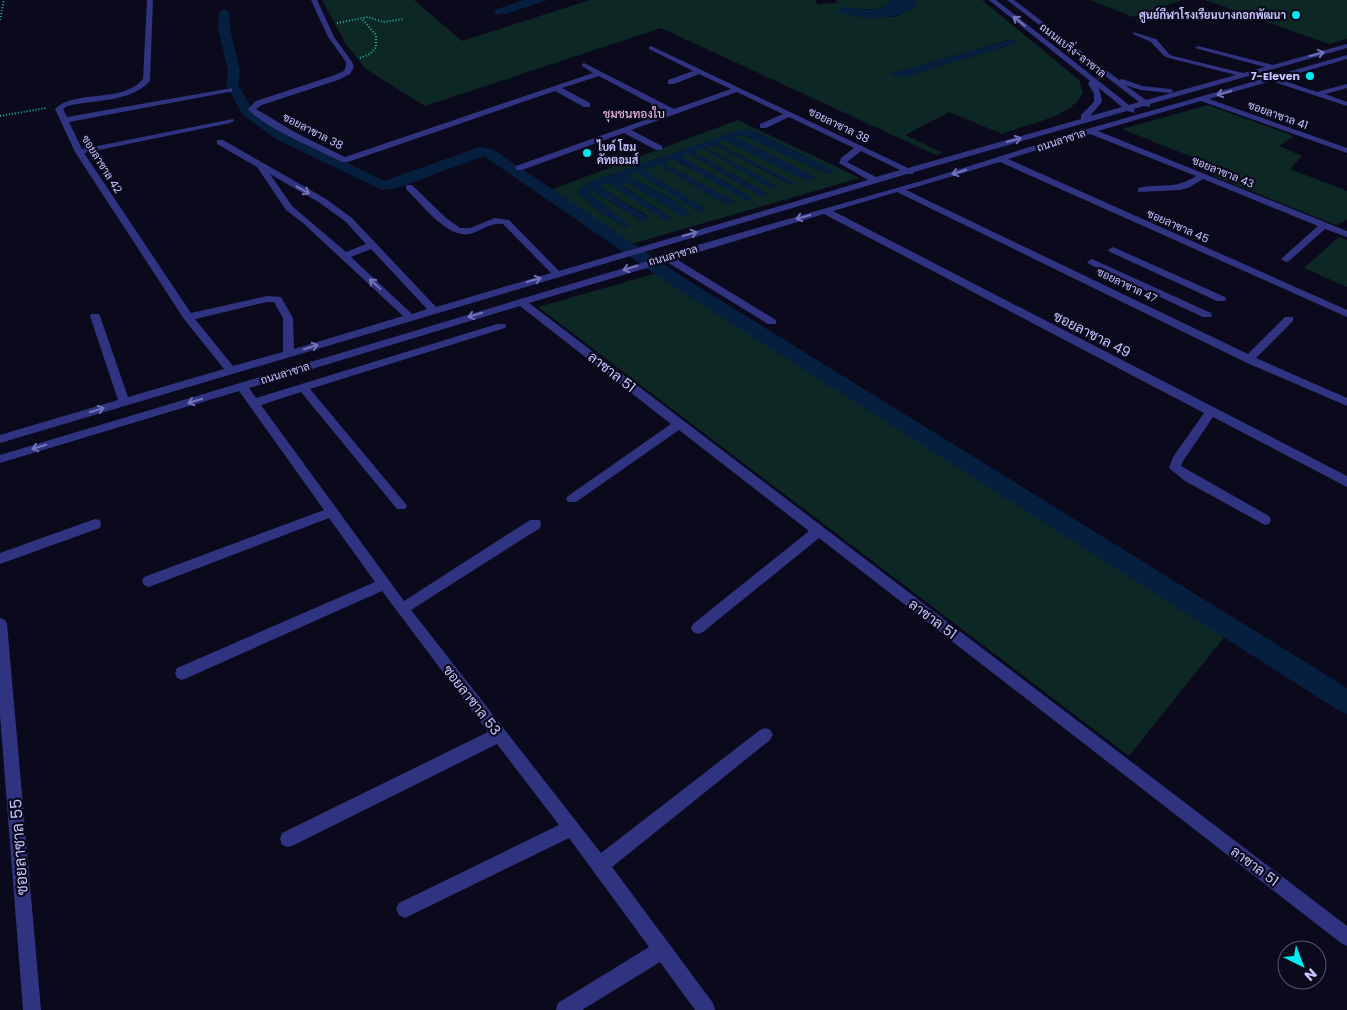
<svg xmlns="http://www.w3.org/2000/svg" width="1347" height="1010" viewBox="0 0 1347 1010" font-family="Poppins,Sarabun,sans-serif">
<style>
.green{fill:#0c2724;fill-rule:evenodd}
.water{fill:#061f3f}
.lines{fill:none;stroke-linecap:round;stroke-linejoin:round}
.canal{fill:#061f3f;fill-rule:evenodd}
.path{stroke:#22b7a3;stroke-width:2;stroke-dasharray:1 2;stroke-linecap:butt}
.minor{fill:#303380;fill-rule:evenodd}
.oneway{stroke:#7475b9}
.poi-dot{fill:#00eaf0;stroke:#0b0a1d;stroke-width:2}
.labels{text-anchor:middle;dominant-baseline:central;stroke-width:4.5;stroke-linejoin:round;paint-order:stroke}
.far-poi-label{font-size:11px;font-weight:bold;fill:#c8c5ff;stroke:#0b0a1d;text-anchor:end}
.far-street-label{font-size:11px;fill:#c8c5ff;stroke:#0b0a1d}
.far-neighbourhood-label{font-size:12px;fill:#ffc7ef;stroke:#0b0a1d}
.street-label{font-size:14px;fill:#c8c5ff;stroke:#0b0a1d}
.near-street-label{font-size:16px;fill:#c8c5ff;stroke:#0b0a1d}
</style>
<rect width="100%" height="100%" fill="#0b0a1d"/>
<g class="green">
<path d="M322 0H414L462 41 590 0H815L818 4 837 3 836 0H890L885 7C871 10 859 10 845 7L850 16 895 17 915 7 916 0H982L1079 80 1083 93C1068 120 1029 122 1002 134L949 112 905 135 943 153 936 155 661 28 425 106 366 69 346 44ZM1012 39 1016 43 901 78 891 74Z"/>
<polygon points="1091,0 1182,0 1133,17"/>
<polygon points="1205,0 1347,0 1347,39 1329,44"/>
<polygon points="1208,105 1294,136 1279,146 1302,156 1290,169 1347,191 1347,220 1336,225 1213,176 1222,169 1122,129"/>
<path d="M738 120 860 178 631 244 550 190ZM743 129 755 132 835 171 829 174 823 172 742 135 734 136 736 139 808 174 724 140 719 142 720 145 795 184H790L717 146H710L706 148 777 187 703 148 697 150 695 153 761 190 758 195 689 153 681 157 748 195 751 199 672 159 665 162 667 165 734 202 725 204 658 164 643 170 706 209 636 172 628 176 675 201 690 215 626 181 622 183 624 187 669 216 670 219 610 184H602L601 188 649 217 640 220 592 190 588 193 626 228 596 209 579 194 580 188 593 181Z"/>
<polygon points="1339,237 1347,240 1347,287 1304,268"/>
<polygon points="657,273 1226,635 1129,756 538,307"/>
</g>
<g class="water">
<polygon points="524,0 548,0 506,14 496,14 494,10"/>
<path d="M890 0H916L915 7C892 23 860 19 833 11L845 7 867 10 885 7Z"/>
<polygon points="1013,39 1016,43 901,78 890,74"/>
<polygon points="743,129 755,132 836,171 829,174 823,172 742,135 735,137 815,177 813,179 805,180 724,140 719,142 720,145 796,184 790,184 717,146 710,146 706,148 768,181 777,188 774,190 765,185 703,148 697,150 695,153 768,194 764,196 758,195 689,153 682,157 748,195 751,199 747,201 740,197 683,164 672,159 665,162 667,165 735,202 725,204 658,164 644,170 706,209 703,212 697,211 636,172 628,176 675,201 690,214 684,217 626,182 622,183 624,187 669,216 670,219 664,220 610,184 602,184 601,188 649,218 645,221 640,220 592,190 589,193 630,226 626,228 596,209 579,194 580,188 593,181"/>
</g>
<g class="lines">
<polygon class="canal" points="224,9 229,12 230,28 240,71 238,85 253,110 286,133 384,181 477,148 482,147 494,150 683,277 1347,688 1347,714 1338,710 671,285 484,156 397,188 382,190 276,139 243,115 226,85 228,71 218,28 219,12"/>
<g class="path">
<polyline points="0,20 4,0"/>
<polyline points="337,23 368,17 383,22 404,19"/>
<polyline points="360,58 370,54 376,47 376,35 362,19"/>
<polyline points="0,116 46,108"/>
</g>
<g class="minor">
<path d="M147 0H153L150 81C132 102 93 100 67 106L63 109 67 117 232 88V92H229L69 122 82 149 233 119 234 121 230 123 84 153 191 313 267 296 281 297 293 318 294 349 403 316 303 223 286 210 257 167 217 144V140H223L326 199 352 218 436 307 551 273 503 224C491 222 481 231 470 234 447 239 421 203 406 189V185H412L446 218 460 228H470L495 218 509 220 559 271 868 180 839 163 841 158 854 148 789 117 766 128H760V124L783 114 737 92 631 130 662 146V150H656L624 133 522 170H516V166L667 112 599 76 562 88 590 103V107H584L555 91 348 162H342C319 150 264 128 248 109L256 101 332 76 344 71 346 67V62L328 37 311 0H317L334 37 352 62 354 67 350 74 338 80 262 105 256 109 298 134 345 157 593 73 582 66V64L584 63 674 109 731 89 699 74 674 84H668V80L693 71 649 49V47L651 46 908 168 1081 119V115L1094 102V94L1088 83 1090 81 989 0H996L1129 105 1139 102 1007 0H1014L1119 80 1122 79 1142 86 1170 89 1174 91 1170 93 1141 90 1125 85 1146 100 1236 75 1169 58 1164 56 1151 42 1133 34V32L1156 39 1169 54 1173 56 1243 73 1265 67 1195 48 1198 46 1273 65 1347 44V48L1150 104V107L1143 106 1134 109 1135 113 1127 111 914 172 913 174H907L0 443V435L118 400 90 316 91 314H99L100 316 128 397 224 369 184 319 75 152 55 109C74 89 122 104 143 79ZM1099 88 1122 107 1090 116 1102 102ZM861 151 900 170 876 177 847 162ZM270 174 320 203 346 222 366 244 346 252 292 206ZM371 249 427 309 412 314 351 257ZM267 302H274L283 318V352L233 366 195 319Z"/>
<path d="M1347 55V59L1279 79 1317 92 1347 84V88L1325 94 1347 102V106L1271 81 1209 99 1347 148V153L1201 101 1098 131 1347 231V237L1325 229 1289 261 1286 262 1281 259 1318 226 1203 179 1190 187 1180 190 1138 192V188C1161 183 1175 190 1196 176L1090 134 1008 159 1347 310V317L1000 162 906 190 1248 354 1285 317H1293V321L1256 358 1347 398V406L1245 362 897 192 833 211 1347 476V487L1213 417 1183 461 1181 466 1269 516 1271 520 1269 524 1265 525 1185 481 1169 468 1173 457 1204 413 824 214 676 259 776 320V324H768L667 262 529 303 1347 926V946L1341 943 819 538 703 632 698 634 693 632 691 628 693 624 809 531 679 430 576 502H568L566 499 568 496 671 424 520 306 249 388 256 398 497 324H505L506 326 505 328 310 389 405 503 407 506 405 509H397L301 392 261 405 404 601 530 520H540L541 524 540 528 411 610 601 853 760 730 765 728 770 730 773 735 770 740 612 867 713 1003 715 1010H695L660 962 582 1010H556L558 1003 649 947 569 838 405 918 399 915 396 909 399 903 559 825 497 744 294 845 288 847 282 845 280 839 282 833 488 732 382 591 187 678 182 680 177 678 175 673 177 668 375 582 329 518 154 585 149 587 144 585 142 581 144 577 324 510 239 391 0 463V455L661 257 663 255 928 179 1087 129Z"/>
<polygon points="1113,247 1225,297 1226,299 1225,301 1217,301 1110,252 1108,250"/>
<polygon points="1092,259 1211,313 1212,315 1211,317 1203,317 1089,264 1087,262"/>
<polygon points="95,519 100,520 101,524 100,528 0,564 0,553"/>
<polygon points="0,618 5,620 7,624 41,1010 23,1010 0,715"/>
</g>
</g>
<defs><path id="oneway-shaft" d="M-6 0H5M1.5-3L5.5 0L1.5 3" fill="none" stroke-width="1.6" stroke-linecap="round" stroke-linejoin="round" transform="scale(1.25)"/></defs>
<g class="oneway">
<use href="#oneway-shaft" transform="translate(1019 21) rotate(-141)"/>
<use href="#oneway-shaft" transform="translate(1317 54) rotate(-15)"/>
<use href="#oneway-shaft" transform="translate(1224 93) rotate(164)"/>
<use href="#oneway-shaft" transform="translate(1014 140) rotate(-16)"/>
<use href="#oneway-shaft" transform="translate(959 172) rotate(162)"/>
<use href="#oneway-shaft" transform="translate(303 190) rotate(29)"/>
<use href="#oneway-shaft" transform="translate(803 217) rotate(164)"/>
<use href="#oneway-shaft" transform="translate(690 234) rotate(-16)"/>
<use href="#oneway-shaft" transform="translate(630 268) rotate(163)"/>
<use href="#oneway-shaft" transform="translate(534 280) rotate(-16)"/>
<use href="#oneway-shaft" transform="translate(375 284) rotate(-137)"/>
<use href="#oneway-shaft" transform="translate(475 315) rotate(163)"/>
<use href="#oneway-shaft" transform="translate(311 347) rotate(-17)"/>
<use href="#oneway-shaft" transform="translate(195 401) rotate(163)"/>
<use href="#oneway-shaft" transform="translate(97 410) rotate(-17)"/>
<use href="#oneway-shaft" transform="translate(39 447) rotate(163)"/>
</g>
<g class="poi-dot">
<circle cx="1296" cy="15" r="5"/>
<circle cx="1310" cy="76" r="5"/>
<circle cx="587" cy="153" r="5"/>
</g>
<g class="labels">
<g class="far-poi-label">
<text x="1286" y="15">ศูนย์กีฬาโรงเรียนบางกอกพัฒนา</text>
<text x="1300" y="76">7-Eleven</text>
<text x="597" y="147" text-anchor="start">ไบค์ โฮม<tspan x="597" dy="13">คัทตอมส์</tspan></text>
</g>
<g class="far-street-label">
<text transform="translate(1073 50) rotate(38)">ถนนแบริ่ง-ลาซาล</text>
<text transform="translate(1278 115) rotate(20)">ซอยลาซาล 41</text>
<text transform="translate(839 125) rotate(26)">ซอยลาซาล 38</text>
<text transform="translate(313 131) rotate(27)">ซอยลาซาล 38</text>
<text transform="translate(1061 140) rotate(-18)">ถนนลาซาล</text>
<text transform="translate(102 164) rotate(58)">ซอยลาซาล 42</text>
<text transform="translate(1223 172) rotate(22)">ซอยลาซาล 43</text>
<text transform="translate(1178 226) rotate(24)">ซอยลาซาล 45</text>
<text transform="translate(673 255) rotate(-16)">ถนนลาซาล</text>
<text transform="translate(1127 285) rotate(26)">ซอยลาซาล 47</text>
<text transform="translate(285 373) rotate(-17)">ถนนลาซาล</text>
</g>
<g class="far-neighbourhood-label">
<text x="634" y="113">ชุมชนทองใบ</text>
</g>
<g class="street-label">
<text transform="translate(1092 334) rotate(27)">ซอยลาซาล 49</text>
<text transform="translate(612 372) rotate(38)">ลาซาล 51</text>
<text transform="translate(933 619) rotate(37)">ลาซาล 51</text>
<text transform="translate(472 700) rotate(52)">ซอยลาซาล 53</text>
<text transform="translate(1255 866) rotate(37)">ลาซาล 51</text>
</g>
<g class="near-street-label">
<text transform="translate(19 847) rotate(-94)">ซอยลาซาล 55</text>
</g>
</g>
<g transform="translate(1302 965) rotate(138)"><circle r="24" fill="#0b0a1d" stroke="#575577"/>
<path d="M0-4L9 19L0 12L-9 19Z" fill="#00eaf0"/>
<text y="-8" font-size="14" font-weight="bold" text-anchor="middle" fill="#c8c5ff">N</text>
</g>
</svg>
